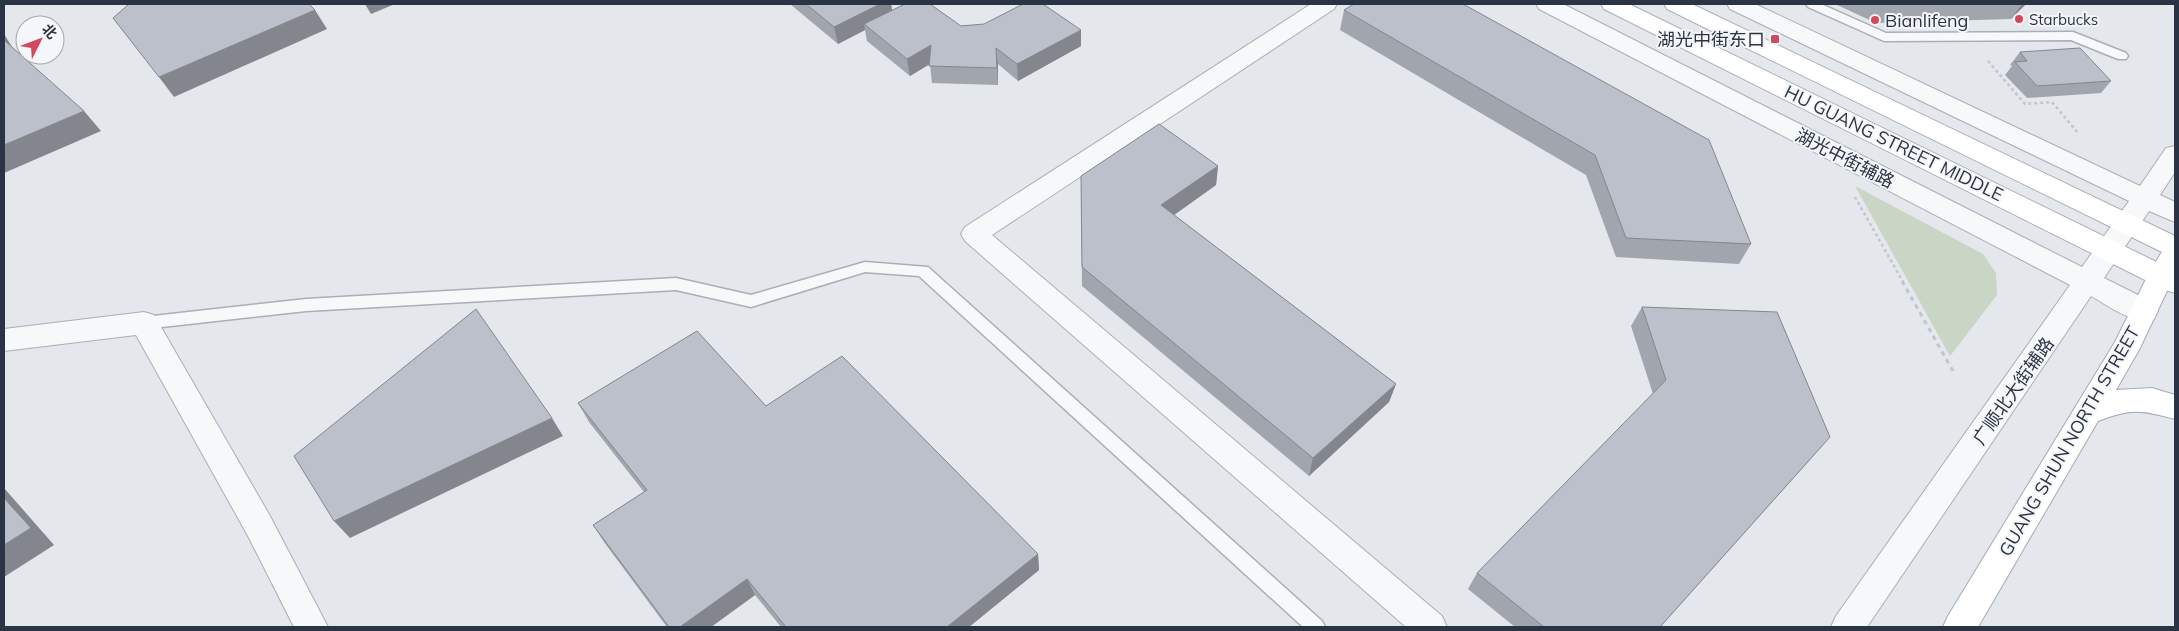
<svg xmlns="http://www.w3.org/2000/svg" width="2179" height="631" viewBox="0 0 2179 631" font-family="Mulish,'Noto Sans SC',sans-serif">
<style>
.green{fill:#c9d6c5}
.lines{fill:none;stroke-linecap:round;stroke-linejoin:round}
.lane-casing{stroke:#a9aeb7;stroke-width:3}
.street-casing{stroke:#a9aeb7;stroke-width:2}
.secondary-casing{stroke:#a9aeb7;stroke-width:2}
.primary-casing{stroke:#a3abb8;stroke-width:2}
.path-far1{stroke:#c2c5cb;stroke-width:2.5;stroke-dasharray:3 3;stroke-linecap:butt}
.path{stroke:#c2c5cb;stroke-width:3;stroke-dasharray:4.5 4.5;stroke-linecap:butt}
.lane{fill:#f7f8fa;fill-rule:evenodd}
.street{fill:#f7f8fa;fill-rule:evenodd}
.secondary{fill:#fff;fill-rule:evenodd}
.primary{fill:#fff;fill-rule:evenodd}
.wall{fill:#a1a5ae}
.shaded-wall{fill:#83868d}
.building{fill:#bbc0ca;stroke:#83868d}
.poi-dot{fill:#d1495b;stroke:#f4f6f9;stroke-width:2}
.labels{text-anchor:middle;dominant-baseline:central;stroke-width:4;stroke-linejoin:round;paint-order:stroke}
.far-poi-label{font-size:15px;fill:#2b3445;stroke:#f4f6f9;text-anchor:start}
.poi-label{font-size:18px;fill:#2b3445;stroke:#f4f6f9;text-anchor:start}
.street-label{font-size:18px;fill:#2b3445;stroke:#f4f6f9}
</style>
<rect width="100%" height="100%" fill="#e4e7ec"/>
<polygon class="green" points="1855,186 1983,254 1996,273 1997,295 1950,356"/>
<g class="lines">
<defs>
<g id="lane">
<polygon points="1806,4 1821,4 1886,33 2073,32 2126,53 2128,56 2126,59 2118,59 2071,40 1884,41 1808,7"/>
<polygon points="865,262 928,267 1322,621 1325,627 1303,627 919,276 865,272 751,307 676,290 306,311 144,329 139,327 136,323 139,319 144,317 306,299 676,278 751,295"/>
</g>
<g id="street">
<polygon points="1311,4 1337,4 1334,9 992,235 1442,616 1447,627 1406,627 965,241 961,234 965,227"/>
<path d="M1536 4H1563L2082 267 2129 201 1730 9 1727 4H1755L2140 186 2166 148 2175 146V172L2160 195 2175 202V222L2149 211 2104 278 2154 303 2158 311 2154 319C2133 325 2109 306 2091 296L1867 627H1831L1836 616 2070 285 1539 9Z"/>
<polygon points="144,312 154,315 270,516 328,627 294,627 248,536 136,335 4,351 4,329"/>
</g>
<g id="secondary">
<polygon points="1601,4 1629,4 2175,271 2175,293 2165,290 1604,9"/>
<polygon points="1664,4 1692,4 2175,236 2175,257 2166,254 1667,9"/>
</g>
<path id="primary" d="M2175 242V274L2140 348 2116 390 2152 388 2175 395V419C2141 410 2132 408 2098 421L1978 627H1943L1948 616 2115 342 2148 275 2166 245Z"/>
</defs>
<use href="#lane" class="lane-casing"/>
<use href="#street" class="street-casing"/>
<use href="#secondary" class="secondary-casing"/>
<use href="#primary" class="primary-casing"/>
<g class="path-far1">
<polyline points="1988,61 2025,104 2052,102 2078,133"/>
<polyline points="1855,197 1903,282"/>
</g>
<polyline class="path" points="1902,281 1953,371"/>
<use href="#lane" class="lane"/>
<use href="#street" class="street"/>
<use href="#secondary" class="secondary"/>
<use href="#primary" class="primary"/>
</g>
<g class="wall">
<polygon points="790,4 891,4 892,10 961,26 1081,46 1018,81 998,64 998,85 932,83 930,64 910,76 867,41 865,30 838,44"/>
<polygon points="1835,4 2026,4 2011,19 1876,23"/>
<polygon points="1344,10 1751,244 1739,264 1616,257 1586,175 1340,30"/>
<polygon points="2020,52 2111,81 2101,93 2027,98 2005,75 2012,66 2010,65"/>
<polygon points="1218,166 1216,185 1174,215 1396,384 1389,402 1309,476 1082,286 1081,176"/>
<polygon points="1642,307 1814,455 1660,627 1515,627 1468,589 1477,573 1653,394 1631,326"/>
<polygon points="578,403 766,406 1038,554 1039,570 969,627 781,627 755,595 711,627 667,627 604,542 593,525 644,492 589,422"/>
</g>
<g class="shaded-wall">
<polygon points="365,4 395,4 371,14"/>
<polygon points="880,4 891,4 893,15 864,24 865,30 838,44 834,27"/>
<polygon points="2022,4 2026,4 2011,19"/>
<polygon points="315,10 327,29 174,97 159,77"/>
<polygon points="1081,30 1081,46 1018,81 1017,64"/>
<polygon points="4,34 19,58 4,41"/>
<polygon points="931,45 933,62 910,76 907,59"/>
<polygon points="996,48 998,64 998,85 997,68"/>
<polygon points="84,111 101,131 4,173 4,145"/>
<polygon points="1218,166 1216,185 1160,225 1161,205"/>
<polygon points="1396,384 1389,402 1309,476 1313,458"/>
<polygon points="552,418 563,436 350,538 334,521"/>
<polygon points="4,488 54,545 4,577"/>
<polygon points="1038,554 1039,570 969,627 947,627"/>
<polygon points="747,579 755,595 711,627 680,627"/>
</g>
<g class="building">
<polygon points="129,4 309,4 315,10 159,77 113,18"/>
<polygon points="806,4 880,4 834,27"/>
<polygon points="905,4 930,4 961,26 984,24 1023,4 1043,4 1081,30 1017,64 996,48 997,68 929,66 931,45 907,59 864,24"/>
<polygon points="1354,4 1463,4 1709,140 1751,244 1626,238 1595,155 1344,10"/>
<polygon points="4,40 84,111 4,145"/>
<polygon points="2080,48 2111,81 2037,86 2015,62 2027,61 2020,52"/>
<polygon points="1159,124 1218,166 1161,205 1396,384 1313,458 1082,267 1081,176"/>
<polygon points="1642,307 1777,312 1830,437 1660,627 1544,627 1477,573 1666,380"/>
<polygon points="476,309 552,418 334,521 294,456"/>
<polygon points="697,331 766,406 842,356 1038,554 947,627 786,627 747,579 680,627 669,627 593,525 647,490 578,403"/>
<polygon points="4,498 31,528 4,545"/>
</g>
<g class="poi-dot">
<circle cx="2019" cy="19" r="5"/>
<circle cx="1875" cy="20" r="5"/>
<rect x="1770" y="34" width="10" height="10" rx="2.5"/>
</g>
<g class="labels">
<g class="far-poi-label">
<text x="2029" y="19">Starbucks</text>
</g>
<g class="poi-label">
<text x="1885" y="20">Bianlifeng</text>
<text x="1765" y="39" text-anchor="end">湖光中街东口</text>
</g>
<g class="street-label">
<text transform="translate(1894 143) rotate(26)">HU GUANG STREET MIDDLE</text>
<text transform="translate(1845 158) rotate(27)">湖光中街辅路</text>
<text transform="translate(2013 391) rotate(-55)">广顺北大街辅路</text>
<text transform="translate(2069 441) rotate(-60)">GUANG SHUN NORTH STREET</text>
</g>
</g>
<rect width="2179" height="631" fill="none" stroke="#2b3445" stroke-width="10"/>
<g transform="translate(40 40) rotate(48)"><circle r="24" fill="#f4f6f9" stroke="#a4a8b1"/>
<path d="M0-4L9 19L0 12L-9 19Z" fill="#d1495b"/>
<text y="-8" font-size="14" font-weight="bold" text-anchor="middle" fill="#2b3445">北</text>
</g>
</svg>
